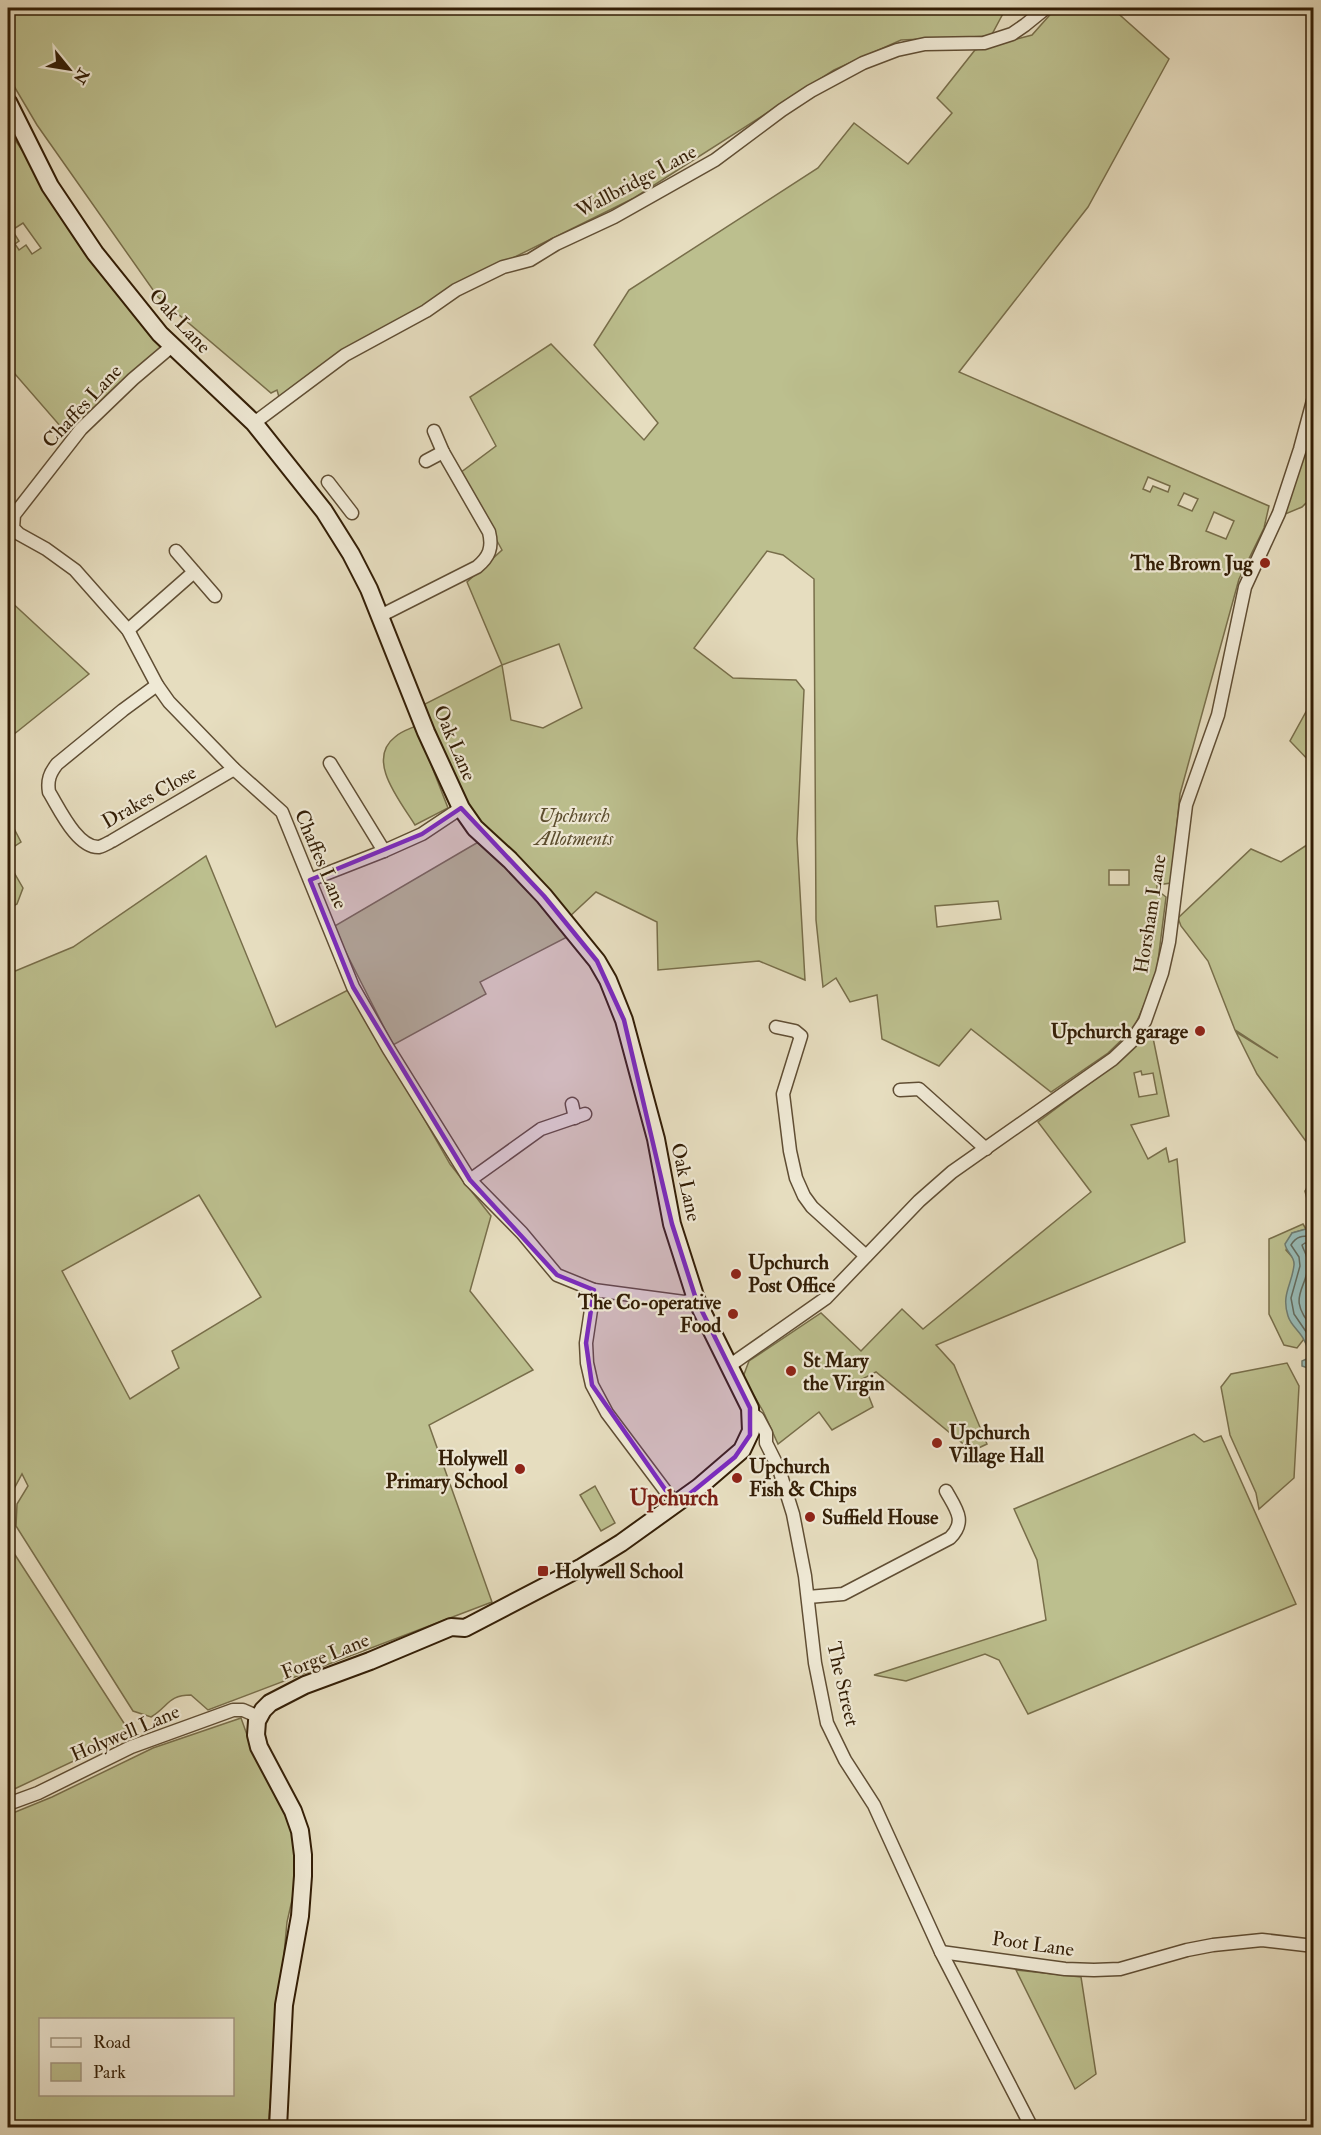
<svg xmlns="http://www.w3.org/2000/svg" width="1321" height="2135" viewBox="0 0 1321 2135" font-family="'IM FELL Double Pica',serif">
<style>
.green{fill:#bcbf8e;stroke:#786e4a;stroke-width:1.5;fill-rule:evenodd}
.water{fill:#97bbb7;stroke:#6f7c70;stroke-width:1.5}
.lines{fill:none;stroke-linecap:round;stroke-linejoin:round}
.shore{stroke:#656c5e;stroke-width:1.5}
.street-casing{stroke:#604e34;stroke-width:15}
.secondary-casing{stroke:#331e06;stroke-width:20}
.street{stroke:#efe9d5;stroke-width:12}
.secondary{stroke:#efe9d5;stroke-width:16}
.marked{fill:#7b2cbf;fill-opacity:0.2;stroke:#7b2cbf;stroke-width:4.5;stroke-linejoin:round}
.poi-dot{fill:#8f2418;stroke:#efe9d5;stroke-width:2}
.labels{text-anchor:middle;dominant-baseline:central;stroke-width:4.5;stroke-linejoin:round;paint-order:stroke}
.street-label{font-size:20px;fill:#331e06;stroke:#efe9d5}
.poi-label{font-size:20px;font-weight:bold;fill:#331e06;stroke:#efe9d5;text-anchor:start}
.park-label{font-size:20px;font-style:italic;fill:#5c4e2f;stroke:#efe9d5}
.quarter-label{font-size:22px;font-weight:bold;fill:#7a1f14;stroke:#efe9d5}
</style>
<rect width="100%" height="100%" fill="#e6ddbf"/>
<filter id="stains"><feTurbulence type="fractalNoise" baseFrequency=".00333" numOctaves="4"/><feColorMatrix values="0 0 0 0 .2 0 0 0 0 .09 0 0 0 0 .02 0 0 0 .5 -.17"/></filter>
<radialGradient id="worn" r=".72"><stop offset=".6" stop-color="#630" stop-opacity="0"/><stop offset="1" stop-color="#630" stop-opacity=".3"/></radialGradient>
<g class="green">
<polygon points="8,8 1006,8 991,36 901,40 834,70 634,198 450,289 279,397 277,390 271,393 158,297 37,125 8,76"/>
<path d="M1056 8H1112L1169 59 1088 207 959 372 1269 506 1264 528 1239 579 1180 794 1171 883 1157 885V890L1166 897 1156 977 1134 1028 1108 1053 1051 1092 971 1029 939 1066 882 1039 877 995 850 1002 836 978 823 987 816 920 814 579 783 555 767 551 694 648 733 678 796 680 804 690 797 839 805 980 759 961 658 970 657 922 596 892 568 918 475 821 421 706 502 665 467 582 502 550 460 473 496 446 470 397 551 344 644 440 658 423 594 345 629 290 818 168 854 123 908 164 952 113 937 98 975 50 1032 35ZM1148 477 1170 486 1168 492 1153 486 1150 492 1143 489ZM1184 493 1198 499 1192 511 1178 505ZM1214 512 1234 521 1226 539 1206 531ZM559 644 582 708 543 728 511 720 502 665ZM1109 870H1129V885H1109ZM998 901 1001 919 937 927 935 906Z"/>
<path d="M8 130 161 348 68 435 8 366ZM23 223 41 248 32 254 26 245 19 250 15 244 19 241 12 230Z"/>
<polygon points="1312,427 1314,428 1313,500 1311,498 1302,507 1283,515"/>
<polygon points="8,599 89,674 8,739"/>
<polygon points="1313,699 1313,765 1290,741"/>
<path d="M416 726 448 808 415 825C401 802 365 760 395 737 400 732 409 729 416 726Z"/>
<polygon points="8,817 21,842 9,850 8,862 23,888 17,904 8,909"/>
<polygon points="480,841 517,877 569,936 480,982 486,994 393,1045 333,927"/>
<polygon points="1313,841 1313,1151 1257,1074 1236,1032 1278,1058 1235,1030 1208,961 1181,926 1178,918 1251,849 1281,862"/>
<path d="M206 856 276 1027 350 989 450 1164 491 1216 470 1291 533 1370 429 1425 492 1602 208 1710 191 1695C168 1695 169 1706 151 1717L133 1711 16 1526 17 1504 28 1486 22 1474 8 1500V974L73 947ZM199 1195 261 1297 172 1351 179 1368 130 1399 62 1271Z"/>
<path d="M1151 1028 1169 1116 1131 1125 1148 1159 1166 1148 1169 1162 1177 1159 1185 1242 936 1345 954 1365 987 1444 972 1451 876 1372 862 1379 873 1407 832 1430 819 1412 778 1444 763 1411 743 1377 749 1361 821 1313 861 1351 902 1309 923 1329 1091 1192 1038 1122 1109 1069ZM1141 1071 1142 1075 1153 1073 1157 1094 1139 1097 1134 1073Z"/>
<polygon points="1313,1177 1313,1222 1305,1191"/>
<polygon points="1303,1224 1306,1229 1292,1233 1286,1250 1294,1259 1304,1339 1297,1348 1284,1345 1269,1314 1269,1239"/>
<polygon points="1287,1363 1299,1386 1294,1478 1259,1509 1256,1493 1230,1435 1221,1387 1231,1374"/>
<polygon points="1194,1434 1204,1442 1221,1436 1296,1604 1028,1714 999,1660 985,1654 906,1681 874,1675 1046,1620 1037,1560 1014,1509"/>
<polygon points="595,1486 615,1523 601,1531 580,1495"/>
<polygon points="8,1544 131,1734 8,1792"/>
<path d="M241 1718 256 1760 292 1823 297 1878 287 1922 268 2127 8 2128V1815L52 1797 153 1748ZM40 2020H232V2094H40Z"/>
<polygon points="1016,1970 1081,1977 1096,2074 1075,2089"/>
</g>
<path class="water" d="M1306 1229 1313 1230V1370L1302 1366V1361L1311 1357C1309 1352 1307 1345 1304 1340 1300 1331 1291 1326 1288 1316 1281 1294 1292 1285 1294 1265 1295 1256 1286 1252 1285 1244L1292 1233Z"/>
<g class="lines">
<g class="shore">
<path d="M1314 1236C1304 1236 1297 1235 1291 1245L1299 1257 1300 1266 1291 1298 1294 1314 1309 1336 1314 1348"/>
<path d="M1314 1244 1305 1243 1302 1245C1303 1249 1306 1253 1307 1258 1312 1289 1282 1294 1314 1329"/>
</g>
<defs>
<g id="street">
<polyline points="172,346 133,379 81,429 14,515 13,528 19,534 46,549 75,570 128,630 157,685 169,702 234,769 282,812 353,987 388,1048 470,1180 522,1233 557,1275 594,1290 684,1302 696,1299"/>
<polyline points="254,423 345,355 426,311 456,290 503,267 530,260 556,244 614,217 715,160 782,110 811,91 863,63 897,50 925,44 984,43 1012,34 1025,25 1046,8"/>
<polyline points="426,461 443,452"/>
<polyline points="328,482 352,513"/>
<polyline points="176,551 215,596"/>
<path d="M380 616 477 567C489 557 493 548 489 532L443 452 434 431"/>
<polyline points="128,630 194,572"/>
<path d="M157 685 123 710 57 764C50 773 47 780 49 792 59 808 77 848 99 847 103 846 108 843 112 841L234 769"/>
<polyline points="330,763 384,851"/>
<polyline points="310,880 384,851 422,834 461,808"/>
<polyline points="776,1027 795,1031 801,1036 783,1094 790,1151 796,1178 804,1196 812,1207 866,1256"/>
<polyline points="900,1090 919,1089 986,1149"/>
<polyline points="572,1104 575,1118"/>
<polyline points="470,1180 541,1129 585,1114"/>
<polyline points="594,1290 586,1343 587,1363 592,1385 607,1413 676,1505"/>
<polyline points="729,1366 826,1298 919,1201 952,1172 1113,1059 1131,1042 1145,1021 1162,973 1169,942 1186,805 1218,715 1245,587 1279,513 1300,449 1314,397"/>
<polyline points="751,1413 758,1418 766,1433 766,1443 779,1469 793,1514 805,1576 815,1663 827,1723 845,1760 874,1805 941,1952 1032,2128"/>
<path d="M808 1597 843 1594 950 1538C967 1521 956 1509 946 1491"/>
<polyline points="8,1804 38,1793 131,1747 233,1710 243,1710 259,1717"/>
<polyline points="941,1952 1065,1969 1094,1970 1120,1969 1187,1950 1213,1945 1262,1940 1314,1946"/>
</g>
<polyline id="secondary" points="8,102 50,186 95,253 160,334 254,423 324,511 351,554 369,589 426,732 461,808 475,828 510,860 544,896 597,961 608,980 624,1020 656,1139 672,1224 696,1299 750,1408 751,1431 742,1450 699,1487 621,1543 582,1567 465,1628 451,1627 370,1661 305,1685 270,1703 263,1710 257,1721 256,1735 259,1747 293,1811 300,1831 303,1855 303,1876 300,1916 284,2005 278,2128"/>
</defs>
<use href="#street" class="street-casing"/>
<use href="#secondary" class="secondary-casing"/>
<use href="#street" class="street"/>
<use href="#secondary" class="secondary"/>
</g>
<path class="marked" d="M461 808 544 896 597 961 624 1020 672 1224 696 1299 750 1408V1435L735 1457 676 1505 592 1385 586 1343 594 1290 557 1275 470 1180 353 987 310 880 422 834Z"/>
<g class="poi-dot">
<circle cx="1265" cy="563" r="6"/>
<circle cx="1200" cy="1031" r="6"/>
<circle cx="736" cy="1274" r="6"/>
<circle cx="733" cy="1314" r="6"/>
<circle cx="791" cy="1371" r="6"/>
<circle cx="937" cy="1443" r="6"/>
<circle cx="520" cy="1469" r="6"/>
<circle cx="737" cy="1478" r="6"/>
<circle cx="810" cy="1517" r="6"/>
<rect x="537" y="1565" width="12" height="12" rx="3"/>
</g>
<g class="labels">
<g class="street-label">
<text transform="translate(636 181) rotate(-28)">Wallbridge Lane</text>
<text transform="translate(180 321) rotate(47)">Oak Lane</text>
<text transform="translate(82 406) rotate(-47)">Chaffes Lane</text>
<text transform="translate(455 743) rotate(67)">Oak Lane</text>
<text transform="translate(149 797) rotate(-30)">Drakes Close</text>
<text transform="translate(321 859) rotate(67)">Chaffes Lane</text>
<text transform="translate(1150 914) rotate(-81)">Horsham Lane</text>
<text transform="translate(686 1182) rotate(78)">Oak Lane</text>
<text transform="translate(325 1656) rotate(-22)">Forge Lane</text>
<text transform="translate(843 1684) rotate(77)">The Street</text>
<text transform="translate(125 1733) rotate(-23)">Holywell Lane</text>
<text transform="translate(1033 1944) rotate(8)">Poot Lane</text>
</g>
<g class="poi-label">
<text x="1253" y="563" text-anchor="end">The Brown Jug</text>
<text x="1188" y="1031" text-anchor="end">Upchurch garage</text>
<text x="748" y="1262">Upchurch<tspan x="748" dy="23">Post Office</tspan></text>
<text x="721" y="1302" text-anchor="end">The Co-operative<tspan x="721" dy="23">Food</tspan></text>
<text x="803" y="1360">St Mary<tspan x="803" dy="23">the Virgin</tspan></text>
<text x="949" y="1432">Upchurch<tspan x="949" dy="23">Village Hall</tspan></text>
<text x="508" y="1458" text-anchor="end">Holywell<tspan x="508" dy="23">Primary School</tspan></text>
<text x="749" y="1466">Upchurch<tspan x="749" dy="23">Fish &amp; Chips</tspan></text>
<text x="822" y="1517">Suffield House</text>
<text x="555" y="1571">Holywell School</text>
</g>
<g class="park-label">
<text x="574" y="815">Upchurch<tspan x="574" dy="23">Allotments</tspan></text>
</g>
<g class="quarter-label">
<text x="674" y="1498">Upchurch</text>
</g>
</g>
<rect width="1321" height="2135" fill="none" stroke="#e6ddbf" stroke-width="30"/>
<rect x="9" y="9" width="1303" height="2117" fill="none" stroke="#331e06" stroke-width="3"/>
<rect x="15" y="15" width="1291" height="2105" fill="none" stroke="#331e06" stroke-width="1.5"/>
<rect x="39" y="2018" width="195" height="78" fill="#efe9d5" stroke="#a49882" stroke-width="1.5"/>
<rect x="51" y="2038" width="30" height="9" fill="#efe9d5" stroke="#a49882" stroke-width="1.5"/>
<text x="93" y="2048" font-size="18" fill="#331e06">Road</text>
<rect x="51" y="2063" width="30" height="18" fill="#bcbf8e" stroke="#a49882" stroke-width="1.5"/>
<text x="93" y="2078" font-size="18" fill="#331e06">Park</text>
<g transform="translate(69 69) rotate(120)" stroke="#efe9d5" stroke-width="4.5" paint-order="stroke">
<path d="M0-4.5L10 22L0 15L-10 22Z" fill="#331e06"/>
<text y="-9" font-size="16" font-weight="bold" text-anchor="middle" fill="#331e06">N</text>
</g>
<rect width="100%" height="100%" filter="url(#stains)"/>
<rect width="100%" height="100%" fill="url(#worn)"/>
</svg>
